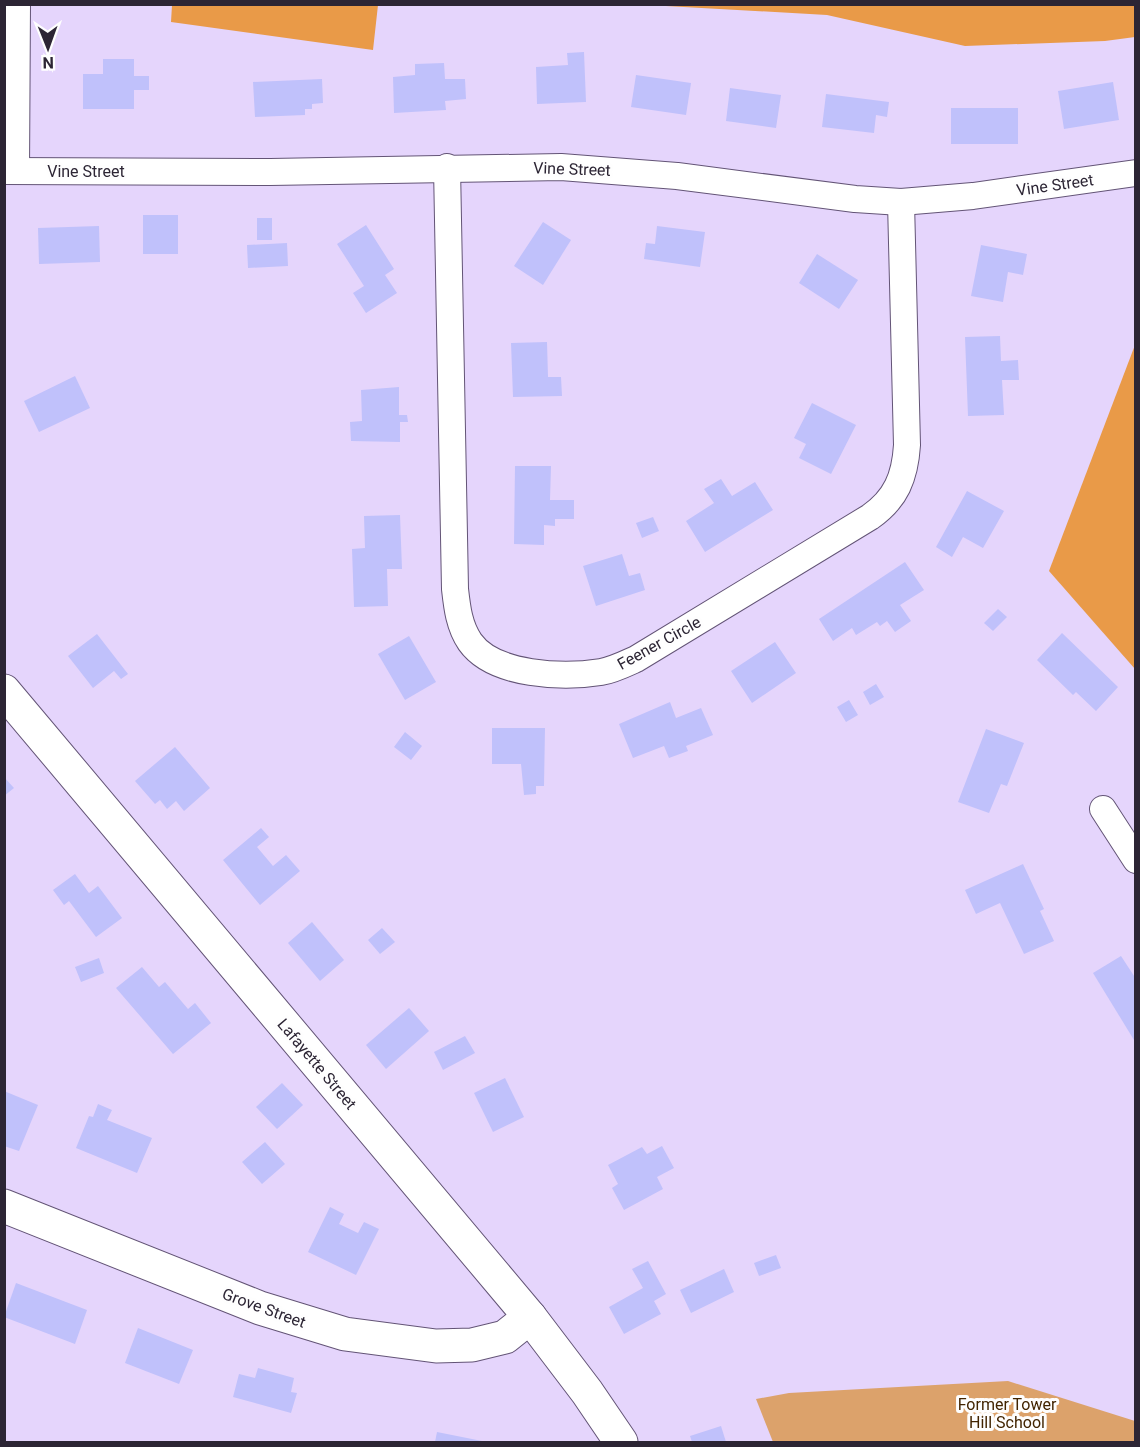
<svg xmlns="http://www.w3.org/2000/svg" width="1140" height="1447" viewBox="0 0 1140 1447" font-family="Roboto,sans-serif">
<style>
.green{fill:#dca26b}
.forest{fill:#e99a48}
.building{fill:#c0c1fb}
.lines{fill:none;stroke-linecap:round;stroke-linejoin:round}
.street-casing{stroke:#635476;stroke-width:28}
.secondary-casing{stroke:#635476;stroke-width:35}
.street{stroke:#fff;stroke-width:26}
.secondary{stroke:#fff;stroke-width:33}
.labels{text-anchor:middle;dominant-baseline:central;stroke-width:6;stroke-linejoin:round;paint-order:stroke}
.street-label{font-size:16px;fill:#2c2534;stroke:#fefefe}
.park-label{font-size:16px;fill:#422400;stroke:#fefefe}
</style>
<rect width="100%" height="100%" fill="#e5d5fc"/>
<polygon class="green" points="1008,1381 1135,1421 1135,1442 773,1442 756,1399 789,1393"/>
<g class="forest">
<polygon points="172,5 172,4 378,5 373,50 171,22"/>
<polygon points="648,5 1135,5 1135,37 1105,41 965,46 827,15"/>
<polygon points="1135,345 1136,669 1135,669 1049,571"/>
</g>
<g class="building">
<polygon points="584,52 586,102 537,104 536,67 568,65 567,53"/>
<polygon points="103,59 134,59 134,76 149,76 149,90 134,90 134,109 83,109 83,74 103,74"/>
<polygon points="444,63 445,79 465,79 466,99 445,101 446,110 394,113 393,77 415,75 415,64"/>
<polygon points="636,75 691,83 686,115 631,107"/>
<polygon points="322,79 323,103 312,104 312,109 305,109 305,115 255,117 253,82"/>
<polygon points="1113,82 1119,120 1064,129 1058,91"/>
<polygon points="730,88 781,95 776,128 726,121"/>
<polygon points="826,94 889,102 887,117 876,115 874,133 822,127"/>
<rect x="951" y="108" width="67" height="36"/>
<rect x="143" y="215" width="35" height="39"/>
<rect x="257" y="218" width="15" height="22"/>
<polygon points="543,222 571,240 543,285 514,266"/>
<polygon points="366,225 394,269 385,275 397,293 366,313 353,293 364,286 337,244"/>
<polygon points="99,226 100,262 39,264 38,228"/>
<polygon points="657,226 705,232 700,267 644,259 646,243 655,244"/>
<polygon points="287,243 288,266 248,268 247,245"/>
<polygon points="981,245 1027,254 1023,275 1008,272 1003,302 971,296"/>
<polygon points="817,254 858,280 839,309 799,283"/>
<polygon points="1000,336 1001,361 1018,360 1019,380 1002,380 1004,415 968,416 965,337"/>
<polygon points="547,342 548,377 561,377 562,396 513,397 511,343"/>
<polygon points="75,376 90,408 39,432 24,401"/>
<polygon points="399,387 399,415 407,415 408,422 400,422 400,442 351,441 350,422 362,421 361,390"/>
<polygon points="812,403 856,425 831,474 799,458 806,444 794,438"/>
<polygon points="515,466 551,466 550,500 574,500 574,519 555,519 555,526 544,525 544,545 514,544"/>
<polygon points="721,479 732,496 755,482 773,510 705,552 686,521 714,503 704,489"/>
<polygon points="967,491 1004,511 983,548 963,537 952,557 936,547"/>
<polygon points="400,515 402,569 387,569 388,606 354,607 352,549 365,548 364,516"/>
<polygon points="653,517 659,531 642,538 636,523"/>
<polygon points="622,554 629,576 640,573 645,590 596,606 583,566"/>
<polygon points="905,562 924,590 900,605 911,621 895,632 887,621 880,626 877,622 856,635 852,628 833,641 819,619"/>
<polygon points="998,609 1007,617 993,631 984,623"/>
<polygon points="1062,633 1118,687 1096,711 1076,692 1073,695 1037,660"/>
<polygon points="97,634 128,674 121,679 114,671 93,688 68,656"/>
<polygon points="409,636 436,682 405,700 378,654"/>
<polygon points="775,642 796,673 752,703 731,671"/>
<polygon points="876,684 884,697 870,705 863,692"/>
<polygon points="849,700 858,715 846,722 837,707"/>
<polygon points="670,702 676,718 701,708 713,735 686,746 688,751 669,758 664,746 633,758 619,724"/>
<polygon points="492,728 545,728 544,786 536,786 536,794 524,795 521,764 492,764"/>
<polygon points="986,729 1024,743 1007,786 1001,784 989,813 958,802"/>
<polygon points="405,732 422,746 411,760 394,747"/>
<polygon points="175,747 210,788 184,811 176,801 167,809 160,800 155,804 135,781"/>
<polygon points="4,777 14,788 4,796"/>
<polygon points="261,828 269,837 257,847 273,866 286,855 300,871 260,905 223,860"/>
<polygon points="1023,864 1044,909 1040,911 1054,941 1024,954 1000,903 976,914 965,890"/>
<polygon points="75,874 89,893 98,886 122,918 96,937 69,901 64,905 53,890"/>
<polygon points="312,922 344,960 320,981 288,943"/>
<polygon points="382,928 395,942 380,954 368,940"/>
<polygon points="1121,956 1136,979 1134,1040 1093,973"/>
<polygon points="99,958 104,973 81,982 75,967"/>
<polygon points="142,967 159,987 165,982 188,1009 195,1003 211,1023 173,1054 116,988"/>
<polygon points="409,1008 429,1031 386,1069 366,1045"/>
<polygon points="465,1036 475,1053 443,1070 434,1052"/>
<polygon points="505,1078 524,1117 493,1132 474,1093"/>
<polygon points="282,1083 303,1105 277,1129 256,1107"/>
<polygon points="4,1091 38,1105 19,1151 4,1146"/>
<polygon points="98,1104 112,1110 107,1120 152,1138 137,1173 76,1148 89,1116 93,1117"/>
<polygon points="265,1142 285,1164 262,1184 242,1162"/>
<polygon points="662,1146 674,1168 657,1177 663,1189 624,1210 612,1188 618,1184 608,1165 642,1147 647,1154"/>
<polygon points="330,1207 344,1214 339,1224 358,1233 364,1222 379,1229 356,1275 308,1252"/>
<polygon points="776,1255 781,1268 759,1276 754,1263"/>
<polygon points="648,1261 666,1294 654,1301 661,1314 624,1334 609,1307 643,1288 632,1269"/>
<polygon points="724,1269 734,1292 691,1313 680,1290"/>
<polygon points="16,1283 87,1310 75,1344 4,1317"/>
<polygon points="138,1328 193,1350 179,1384 125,1363"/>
<polygon points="258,1368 294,1378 291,1392 297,1393 291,1413 233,1397 239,1374 255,1378"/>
<polygon points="721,1426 726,1442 692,1442 690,1436"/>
<polygon points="437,1432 482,1441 482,1442 435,1442"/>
</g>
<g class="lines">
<defs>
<g id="street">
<path d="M447 167 455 589C457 607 459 626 470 642 494 676 564 678 601 672 613 670 625 664 636 659L870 517C896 499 905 477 907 445L901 202"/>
<polyline points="4,171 270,172 561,167 677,176 855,199 901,202 973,196 1136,173"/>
<polyline points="16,171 17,4"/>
<polyline points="1103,809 1136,860"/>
</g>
<g id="secondary">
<polyline points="4,691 530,1317 587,1392 621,1442"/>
<polyline points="4,1206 260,1308 345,1334 436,1346 472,1345 505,1337 530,1317"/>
</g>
</defs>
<use href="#street" class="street-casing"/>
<use href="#secondary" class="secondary-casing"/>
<use href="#street" class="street"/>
<use href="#secondary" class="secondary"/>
</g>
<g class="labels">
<g class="street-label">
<text transform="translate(572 169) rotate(2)">Vine Street</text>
<text x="86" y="171">Vine Street</text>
<text transform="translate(1055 185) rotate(-8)">Vine Street</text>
<text transform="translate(659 643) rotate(-29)">Feener Circle</text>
<text transform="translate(317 1064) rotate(50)">Lafayette Street</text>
<text transform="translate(264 1308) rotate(20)">Grove Street</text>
</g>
<g class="park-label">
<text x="1007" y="1404">Former Tower<tspan x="1007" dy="18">Hill School</tspan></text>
</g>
</g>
<rect width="1140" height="1447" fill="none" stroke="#2c2534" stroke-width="12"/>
<g transform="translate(48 48) rotate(179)" stroke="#fefefe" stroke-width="4.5" paint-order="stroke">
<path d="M0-4.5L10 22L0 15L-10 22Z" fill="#2c2534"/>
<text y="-9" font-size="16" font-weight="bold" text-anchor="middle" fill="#2c2534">N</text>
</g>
</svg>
